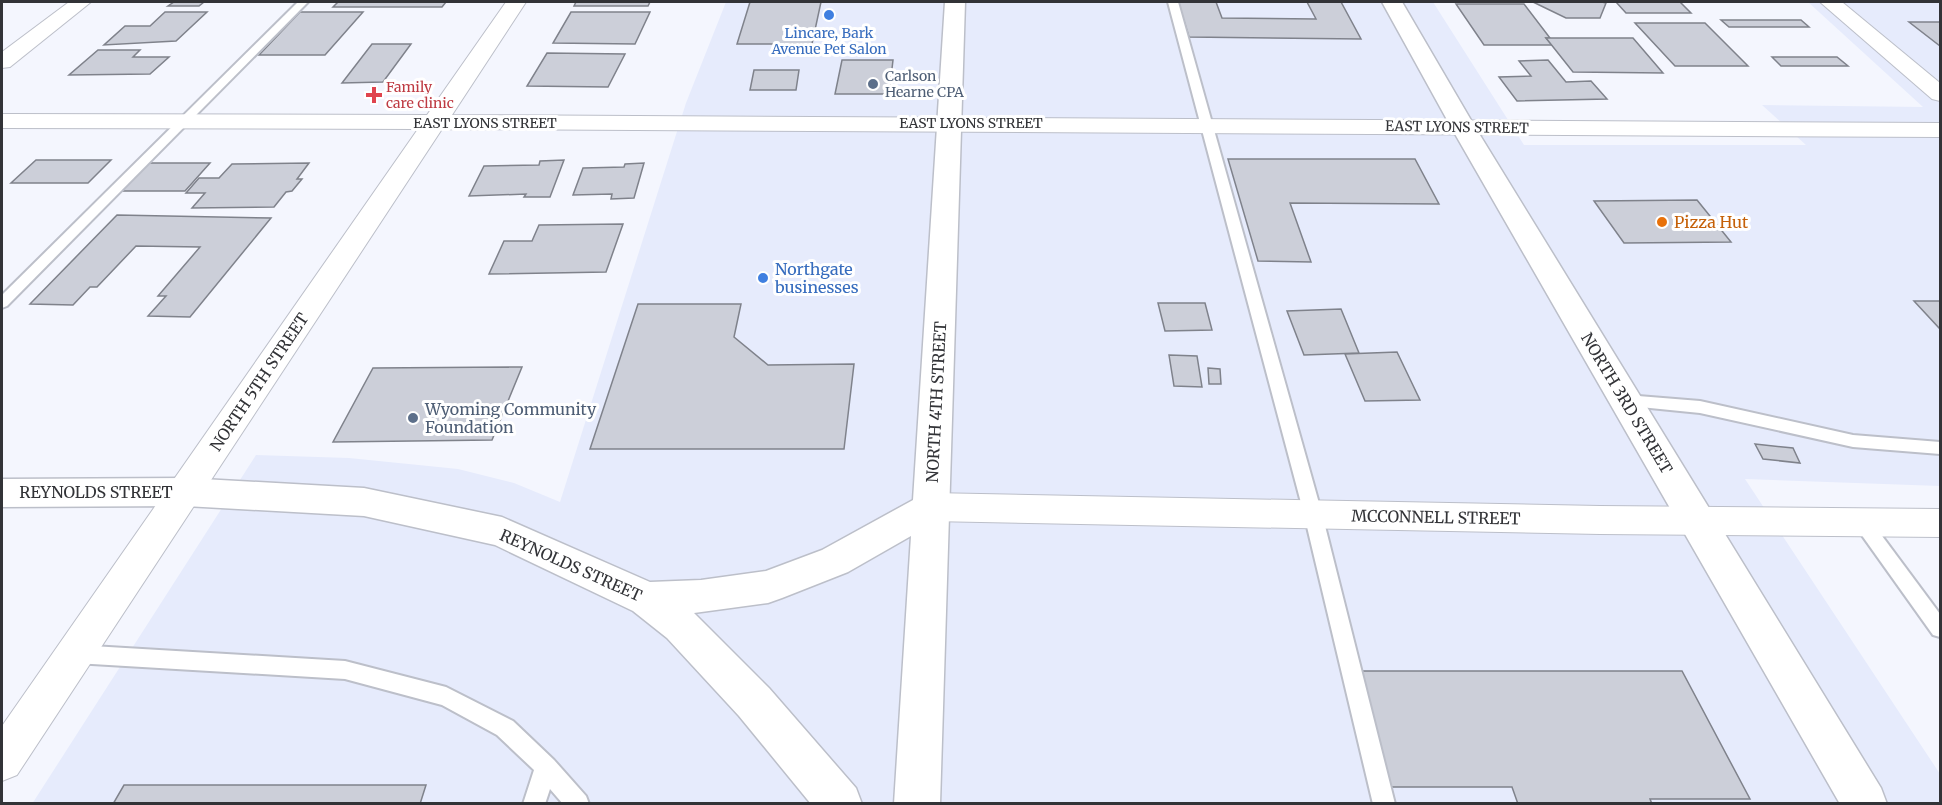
<svg xmlns="http://www.w3.org/2000/svg" width="1942" height="805" viewBox="0 0 1942 805" font-family="Merriweather,serif">
<style>
.built{fill:#e6ebfc}
.building{fill:#cccfd9;stroke:#7f828b;stroke-width:1.5}
.lines{fill:none;stroke-linecap:round;stroke-linejoin:round}
.lane-casing{stroke:#bcbfc9;stroke-width:4}
.street-casing{stroke:#bcbfc9;stroke-width:2}
.secondary-casing{stroke:#bcbfc9;stroke-width:3}
.primary-casing{stroke:#bcbfc9;stroke-width:3}
.lane{fill:#fff;fill-rule:evenodd}
.street{fill:#fff;fill-rule:evenodd}
.secondary{fill:#fff;fill-rule:evenodd}
.primary{fill:#fff;fill-rule:evenodd}
.shop-dot{fill:#3f7fe0;stroke:#fff;stroke-width:2}
.service-dot{fill:#5c6f8a;stroke:#fff;stroke-width:2}
.health-dot{fill:#e0444e;stroke:#fff;stroke-width:2}
.food-dot{fill:#e8710a;stroke:#fff;stroke-width:2}
.labels{text-anchor:middle;dominant-baseline:central;stroke-width:6;stroke-linejoin:round;paint-order:stroke}
.far-shop-label{font-size:14px;fill:#366cbe;stroke:#fff}
.far-service-label{font-size:14px;fill:#4e5e75;stroke:#fff;text-anchor:start}
.far-health-label{font-size:14px;fill:#be3a42;stroke:#fff;text-anchor:start}
.far-street-label{font-size:14px;fill:#323337;stroke:#fff}
.food-label{font-size:16px;fill:#c56008;stroke:#fff;text-anchor:start}
.shop-label{font-size:16px;fill:#366cbe;stroke:#fff;text-anchor:start}
.street-label{font-size:16px;fill:#323337;stroke:#fff}
.service-label{font-size:16px;fill:#4e5e75;stroke:#fff;text-anchor:start}
</style>
<rect width="100%" height="100%" fill="#f4f6fe"/>
<polygon class="built" points="726,2 1433,2 1524,145 1806,145 1762,105 1923,107 1808,2 1940,2 1940,486 1745,479 1940,774 1940,803 32,804 256,455 349,458 458,469 514,483 560,502 686,103"/>
<g class="building">
<polygon points="174,2 204,2 199,6 168,6"/>
<polygon points="338,2 446,2 442,7 333,7"/>
<polygon points="576,2 650,2 648,6 574,6"/>
<polygon points="750,2 821,2 812,44 737,44"/>
<polygon points="1178,2 1216,2 1222,18 1316,19 1307,2 1341,2 1361,39 1189,37"/>
<polygon points="1533,2 1602,2 1606,3 1600,18 1566,18"/>
<polygon points="1616,2 1680,2 1691,13 1626,13"/>
<polygon points="1456,4 1524,4 1550,38 1546,38 1552,45 1484,45"/>
<polygon points="165,12 207,12 176,41 104,45 125,26 150,26"/>
<polygon points="300,12 363,12 325,55 259,55"/>
<polygon points="571,12 650,12 635,44 553,43"/>
<polygon points="1721,20 1801,20 1809,27 1729,27"/>
<polygon points="1909,22 1940,22 1940,46"/>
<polygon points="1635,23 1705,23 1748,66 1675,66"/>
<polygon points="1546,38 1633,38 1663,73 1573,72"/>
<polygon points="372,44 411,44 383,82 342,83"/>
<polygon points="98,50 140,50 133,57 169,57 150,74 69,75"/>
<polygon points="547,53 625,54 608,87 527,86"/>
<polygon points="1772,57 1837,57 1848,66 1781,66"/>
<polygon points="842,60 893,60 889,94 835,94"/>
<polygon points="1548,60 1566,82 1591,81 1607,99 1517,101 1499,77 1531,76 1519,61"/>
<polygon points="754,70 799,70 796,90 750,90"/>
<polygon points="1228,159 1415,159 1439,204 1290,203 1311,262 1258,261"/>
<polygon points="36,160 111,160 88,183 11,183"/>
<polygon points="564,160 550,197 524,197 526,194 469,196 484,166 539,165 540,161"/>
<polygon points="146,163 210,163 185,191 118,191"/>
<polygon points="309,163 297,179 302,179 292,191 286,192 274,207 192,208 205,193 186,193 199,178 219,178 232,164"/>
<polygon points="644,163 634,198 611,199 612,194 573,195 583,168 624,167 625,164"/>
<polygon points="1697,200 1731,242 1624,243 1594,201"/>
<polygon points="117,215 271,218 190,317 148,316 166,296 158,296 200,247 136,246 97,287 90,287 73,305 30,304"/>
<polygon points="623,224 606,272 489,274 504,241 532,241 539,225"/>
<polygon points="1914,301 1940,301 1940,329"/>
<polygon points="1158,303 1205,303 1212,330 1165,331"/>
<polygon points="638,304 741,304 734,337 768,365 854,364 844,449 590,449"/>
<polygon points="1341,309 1359,353 1304,355 1287,311"/>
<polygon points="1397,352 1420,400 1365,401 1345,354"/>
<polygon points="1169,355 1197,356 1202,387 1174,386"/>
<polygon points="522,367 492,440 333,442 373,368"/>
<polygon points="1208,368 1220,369 1221,384 1209,384"/>
<polygon points="1755,444 1793,448 1800,463 1763,459"/>
<polygon points="1357,671 1682,671 1750,799 1650,799 1652,804 1518,804 1512,787 1390,787"/>
<polygon points="124,785 426,785 420,804 113,804"/>
</g>
<g class="lines">
<defs>
<g id="lane">
<polygon points="298,2 308,2 7,306 2,308 2,295"/>
<polygon points="1168,2 1178,2 1322,514 1395,804 1373,804 1304,514"/>
<polygon points="1626,395 1700,401 1853,435 1940,442 1940,454 1853,447 1700,413 1620,405 1618,401 1620,397"/>
<polygon points="1862,515 1868,517 1940,614 1940,637 1933,635 1856,527 1853,522 1856,517"/>
<polygon points="75,645 345,661 446,687 513,721 554,760 586,796 589,804 563,804 550,789 545,804 523,804 534,770 497,735 442,705 345,679 75,663 68,660 65,654 68,648"/>
</g>
<g id="street">
<polygon points="69,2 91,2 10,67 2,68 2,52"/>
<polygon points="506,2 526,2 452,115 1940,123 1940,137 442,129 17,775 2,781 2,726 418,129 2,128 2,114 427,115"/>
<polygon points="1820,2 1842,2 1940,83 1940,101 1932,99"/>
<polygon points="931,493 1600,506 1940,509 1940,537 1600,534 931,521 919,517 914,507 919,497"/>
</g>
<polygon id="secondary" points="945,2 965,2 940,804 894,804 911,536 848,572 782,598 768,603 694,613 769,688 856,788 862,804 811,804 739,716 667,638 633,611 495,545 364,516 185,506 2,507 2,479 185,478 364,488 502,517 650,582 701,580 766,571 822,550 913,500"/>
<polygon id="primary" points="1382,2 1402,2 1475,127 1881,788 1887,804 1840,804 1451,127"/>
</defs>
<use href="#lane" class="lane-casing"/>
<use href="#street" class="street-casing"/>
<use href="#secondary" class="secondary-casing"/>
<use href="#primary" class="primary-casing"/>
<use href="#lane" class="lane"/>
<use href="#street" class="street"/>
<use href="#secondary" class="secondary"/>
<use href="#primary" class="primary"/>
</g>
<g class="shop-dot">
<circle cx="829" cy="15" r="6"/>
<circle cx="763" cy="278" r="6"/>
</g>
<g class="service-dot">
<circle cx="873" cy="84" r="6"/>
<circle cx="413" cy="418" r="6"/>
</g>
<path class="health-dot" d="M371 86h6v6h6v6h-6v6h-6v-6h-6v-6h6z"/>
<circle class="food-dot" cx="1662" cy="222" r="6"/>
<g class="labels">
<g class="far-shop-label">
<text x="829" y="33">Lincare, Bark<tspan x="829" dy="16">Avenue Pet Salon</tspan></text>
</g>
<g class="far-service-label">
<text x="885" y="76">Carlson<tspan x="885" dy="16">Hearne CPA</tspan></text>
</g>
<g class="far-health-label">
<text x="386" y="87">Family<tspan x="386" dy="16">care clinic</tspan></text>
</g>
<g class="far-street-label">
<text x="485" y="123">EAST LYONS STREET</text>
<text x="971" y="123">EAST LYONS STREET</text>
<text transform="translate(1457 127) rotate(1)">EAST LYONS STREET</text>
</g>
<g class="food-label">
<text x="1674" y="222">Pizza Hut</text>
</g>
<g class="shop-label">
<text x="775" y="269">Northgate<tspan x="775" dy="18">businesses</tspan></text>
</g>
<g class="street-label">
<text transform="translate(259 382) rotate(-56)">NORTH 5TH STREET</text>
<text transform="translate(936 402) rotate(-87)">NORTH 4TH STREET</text>
<text transform="translate(1627 403) rotate(59)">NORTH 3RD STREET</text>
<text x="96" y="492">REYNOLDS STREET</text>
<text transform="translate(1436 517) rotate(1)">MCCONNELL STREET</text>
<text transform="translate(571 565) rotate(24)">REYNOLDS STREET</text>
</g>
<g class="service-label">
<text x="425" y="409">Wyoming Community<tspan x="425" dy="18">Foundation</tspan></text>
</g>
</g>
<rect width="1942" height="805" fill="none" stroke="#323337" stroke-width="6"/>
</svg>
